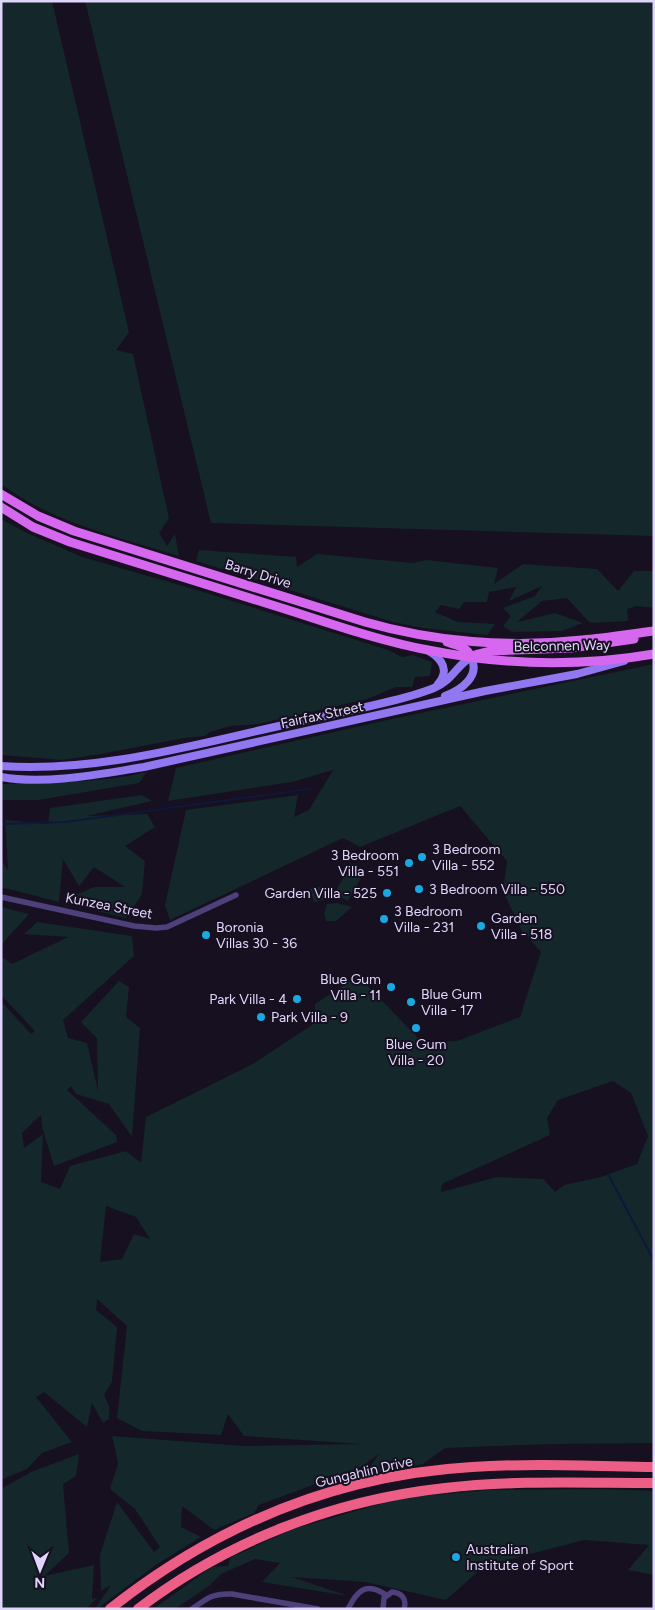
<svg xmlns="http://www.w3.org/2000/svg" width="655" height="1610" viewBox="0 0 655 1610" font-family="Figtree,sans-serif">
<style>
.green{fill:#14272b;fill-rule:evenodd}
.lines{fill:none;stroke-linecap:round;stroke-linejoin:round}
.stream{stroke:#0f173b;stroke-width:2}
.street{stroke:#4e407b;stroke-width:5.5}
.secondary{stroke:#9177f0;stroke-width:8}
.primary{stroke:#d568ee;stroke-width:9}
.highway{stroke:#ed5e87;stroke-width:10}
.poi-dot{fill:#19a8e2;stroke:#161021;stroke-width:2}
.labels{text-anchor:middle;dominant-baseline:central;stroke-width:4;stroke-linejoin:round;paint-order:stroke}
.street-label{font-size:14px;fill:#e0d5fa;stroke:#161021}
.poi-label{font-size:14px;fill:#e0d5fa;stroke:#161021;text-anchor:start}
</style>
<rect width="100%" height="100%" fill="#161021"/>
<g class="green">
<path d="M1 1H52L129 332 116 350 133 354 169 518 159 533 167 546 175 534 179 556C118 537 53 523 1 484Z"/>
<polygon points="85,1 654,1 654,536 211,523"/>
<polygon points="1,519 27,533 82,557 197,590 388,650 402,657 413,655 432,662 430,676 415,677 412,687 396,687 367,699 258,724 230,726 210,732 205,736 184,738 101,754 62,760 1,755"/>
<polygon points="199,550 296,557 297,567 317,554 413,563 426,560 498,568 494,584 523,564 597,569 618,591 634,571 654,571 654,608 637,606 627,609 628,621 590,623 567,598 542,601 517,622 555,613 583,623 562,631 512,632 503,626 511,616 503,608 535,596 542,586 509,601 516,587 489,592 487,602 464,602 459,609 441,605 435,612 458,622 495,624 487,635 423,628 393,622 196,561"/>
<path d="M654 664V1443L551 1444 445 1448 423 1464 364 1475 379 1454 361 1467 259 1505 254 1513 214 1530 182 1506 181 1527 201 1537 157 1564 97 1609H95L111 1585 101 1591 100 1555 117 1502 154 1552 160 1547 135 1509 110 1489 118 1463 112 1436 244 1446 361 1444 244 1436 228 1414 221 1435 142 1431 117 1418 127 1326 97 1299 96 1310 117 1327 112 1382 104 1395 109 1406V1419L103 1423 92 1403 87 1427 44 1392 36 1397 72 1442 42 1453 27 1469 1 1480V1001L31 1034 35 1031 1 995V956L12 964 68 937 24 934 37 922 132 936 134 956 63 1020 68 1038 87 1043 98 1091 97 1038 81 1022 119 981 129 987 126 1017 140 1028 132 1137 109 1104 76 1094 71 1086 67 1090 116 1135 117 1142 54 1166 42 1127 41 1115 22 1133 24 1148 43 1134 41 1182 60 1189 70 1166 126 1151 141 1163 146 1117 251 1065 315 1023V1004L358 976 422 1042 457 1041 520 1017 541 952 522 931 503 891 507 861 460 806 360 847 343 838 170 920 165 905 186 810 298 795 294 817 309 810 333 770 292 782 168 801 176 768 387 720ZM613 1081 631 1093 648 1136 637 1164 601 1177 564 1185 555 1192 543 1179 497 1177 441 1192 442 1184 550 1135 547 1118 558 1100ZM106 1206 136 1217 150 1239 134 1234 122 1259 100 1262Z"/>
<path d="M147 772 139 783 38 800H1V784H3C51 783 99 783 147 772Z"/>
<polygon points="142,795 152,801 87,816 147,814 155,827 125,846 145,861 142,894 126,918 97,911 104,903 85,906 67,894 78,894 94,887 125,887 94,867 79,886 63,859 59,902 1,887 1,860 8,870 5,820 48,824 50,808"/>
<polygon points="347,871 361,878 348,901 334,894"/>
<polygon points="322,886 326,899 314,902 310,889"/>
<polygon points="337,903 352,907 336,921 326,921 324,914 327,904"/>
<polygon points="1,907 29,914 1,945"/>
<polygon points="79,1454 76,1476 63,1484 69,1553 44,1576 94,1565 92,1599 97,1598 86,1609 1,1609 1,1489 31,1472"/>
<polygon points="601,1489 654,1491 654,1575 628,1570 649,1545 584,1540 515,1558 481,1569 446,1600 365,1582 292,1577 348,1596 262,1582 280,1563 255,1559 221,1574 209,1586 175,1609 153,1609 212,1567 228,1566 230,1558 293,1529 401,1498 489,1490"/>
</g>
<g class="lines">
<g class="stream">
<polyline points="1,824 65,822 310,789"/>
<polyline points="609,1176 654,1261"/>
</g>
<g class="street">
<polyline points="1,897 134,926 156,928 167,927 236,895"/>
<path d="M192 1609C207 1598 213 1593 232 1594L318 1609"/>
<path d="M348 1609C357 1591 366 1581 386 1595"/>
<path d="M383 1609 384 1598 392 1592C402 1593 407 1599 404 1609"/>
</g>
<g class="secondary">
<path d="M429 651C442 659 450 671 438 684"/>
<path d="M1 766C101 773 200 743 297 722 326 716 354 710 383 703 400 699 417 695 434 688 453 680 456 666 471 657 481 676 461 690 445 696"/>
<path d="M1 777C46 785 100 774 144 767L485 691 577 674 624 661"/>
</g>
<g class="primary">
<path d="M1 494 38 516 74 531 365 622C434 642 510 648 582 640 606 638 630 634 654 631"/>
<path d="M1 507 33 527 70 542C137 563 205 584 272 605 324 621 375 640 428 650 502 665 579 667 654 654"/>
<path d="M447 642C457 645 467 647 471 657"/>
<polyline points="471,657 478,654 490,651 571,648 634,639"/>
</g>
<g class="highway">
<path d="M110 1609C216 1525 336 1475 472 1467 532 1463 593 1466 654 1467"/>
<path d="M138 1609C227 1541 334 1500 445 1488 514 1480 584 1483 654 1483"/>
</g>
</g>
<g class="poi-dot">
<circle cx="422" cy="857" r="5"/>
<circle cx="409" cy="863" r="5"/>
<circle cx="419" cy="889" r="5"/>
<circle cx="387" cy="893" r="5"/>
<circle cx="384" cy="919" r="5"/>
<circle cx="481" cy="926" r="5"/>
<circle cx="206" cy="935" r="5"/>
<circle cx="391" cy="987" r="5"/>
<circle cx="297" cy="999" r="5"/>
<circle cx="411" cy="1002" r="5"/>
<circle cx="261" cy="1017" r="5"/>
<circle cx="416" cy="1028" r="5"/>
<circle cx="456" cy="1557" r="5"/>
</g>
<g class="labels">
<g class="street-label">
<text transform="translate(258 574) rotate(17)">Barry Drive</text>
<text transform="translate(562 646) rotate(-1)">Belconnen Way</text>
<text transform="translate(322 715) rotate(-12)">Fairfax Street</text>
<text transform="translate(109 906) rotate(11)">Kunzea Street</text>
<text transform="translate(364 1472) rotate(-13)">Gungahlin Drive</text>
</g>
<g class="poi-label">
<text x="432" y="849">3 Bedroom<tspan x="432" dy="16">Villa - 552</tspan></text>
<text x="399" y="855" text-anchor="end">3 Bedroom<tspan x="399" dy="16">Villa - 551</tspan></text>
<text x="429" y="889">3 Bedroom Villa - 550</text>
<text x="377" y="893" text-anchor="end">Garden Villa - 525</text>
<text x="394" y="911">3 Bedroom<tspan x="394" dy="16">Villa - 231</tspan></text>
<text x="491" y="918">Garden<tspan x="491" dy="16">Villa - 518</tspan></text>
<text x="216" y="927">Boronia<tspan x="216" dy="16">Villas 30 - 36</tspan></text>
<text x="381" y="979" text-anchor="end">Blue Gum<tspan x="381" dy="16">Villa - 11</tspan></text>
<text x="421" y="994">Blue Gum<tspan x="421" dy="16">Villa - 17</tspan></text>
<text x="287" y="999" text-anchor="end">Park Villa - 4</text>
<text x="271" y="1017">Park Villa - 9</text>
<text x="416" y="1044" text-anchor="middle">Blue Gum<tspan x="416" dy="16">Villa - 20</tspan></text>
<text x="466" y="1549">Australian<tspan x="466" dy="16">Institute of Sport</tspan></text>
</g>
</g>
<rect width="655" height="1610" fill="none" stroke="#e0d5fa" stroke-width="5"/>
<g transform="translate(40 1570) rotate(181)" stroke="#161021" stroke-width="4" paint-order="stroke">
<path d="M0-4L9 19L0 12L-9 19Z" fill="#e0d5fa"/>
<text y="-8" font-size="14" font-weight="bold" text-anchor="middle" fill="#e0d5fa">N</text>
</g>
</svg>
